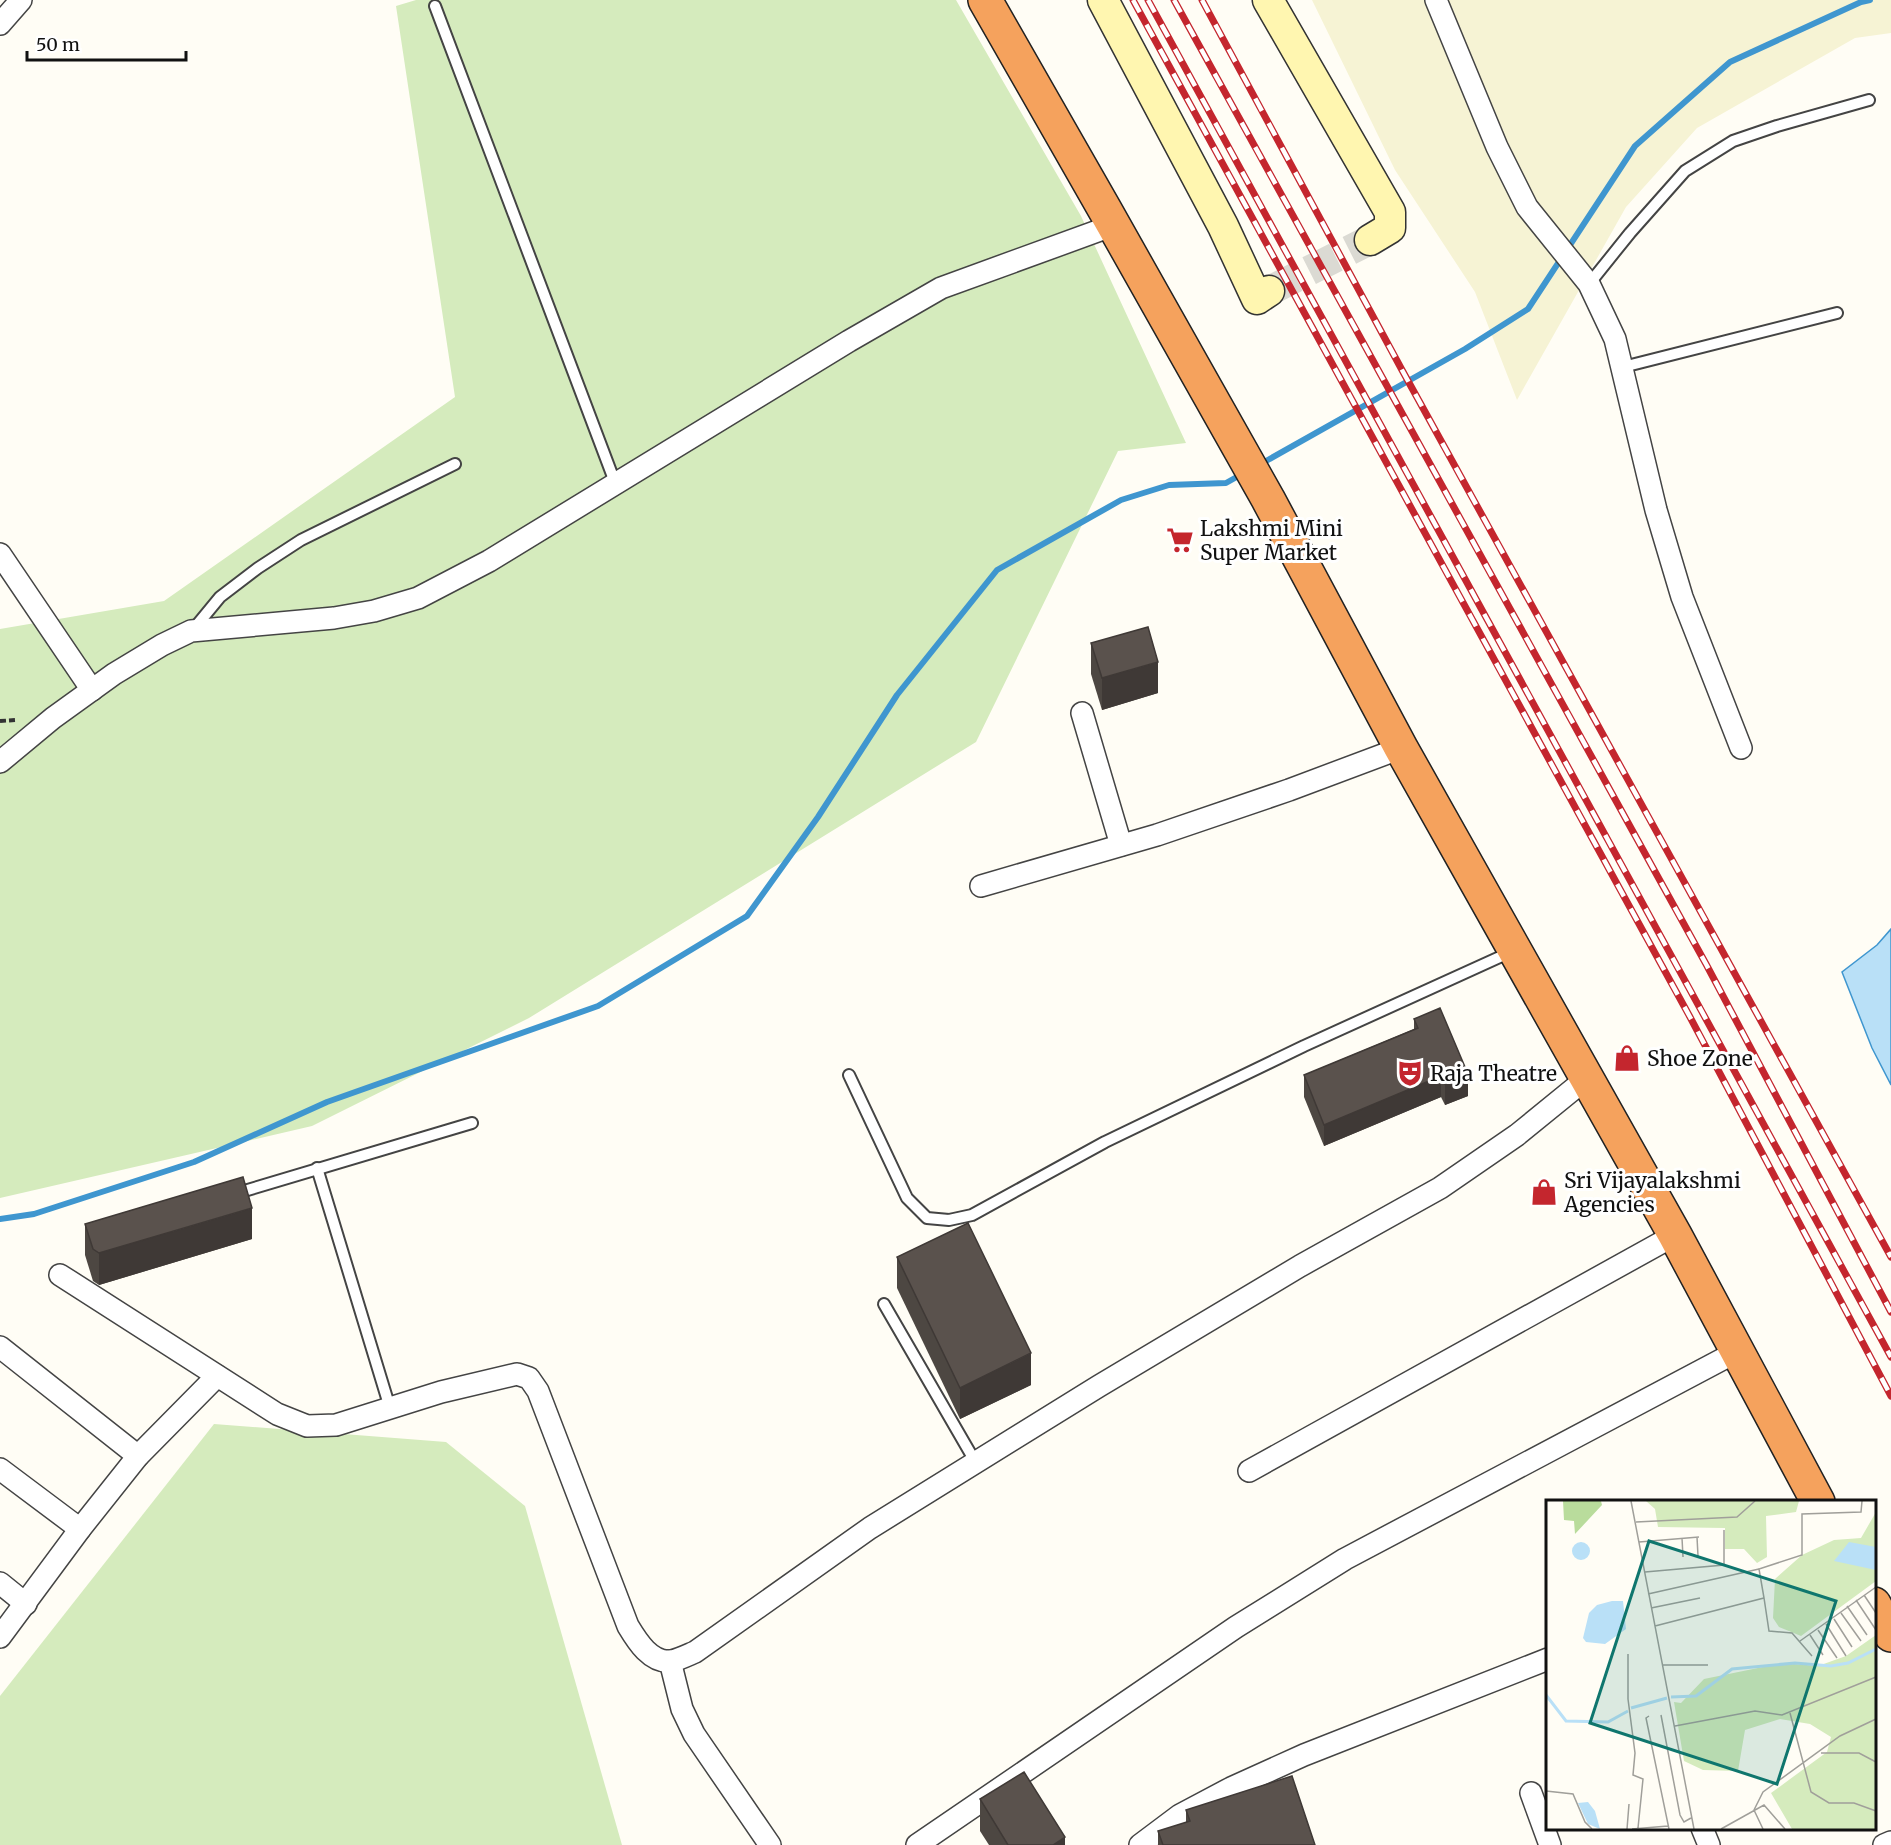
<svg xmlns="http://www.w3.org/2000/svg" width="1891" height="1845" viewBox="0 0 1891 1845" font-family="Merriweather,serif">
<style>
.farmland{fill:#f6f3d4}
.green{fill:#d5ebbd}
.water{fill:#b9e0f7;stroke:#3f96cf;stroke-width:1.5}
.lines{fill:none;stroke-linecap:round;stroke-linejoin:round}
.stream{stroke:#3f96cf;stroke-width:6}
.secondary-tunnel{stroke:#dbdad3;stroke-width:30;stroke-dasharray:30 15;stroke-linecap:butt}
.lane-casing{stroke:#444;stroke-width:14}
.street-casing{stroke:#444;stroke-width:24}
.secondary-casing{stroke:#333;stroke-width:33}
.highway-casing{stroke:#222;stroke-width:36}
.path{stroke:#333;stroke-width:4;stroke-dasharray:6 3;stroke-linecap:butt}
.lane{stroke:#fff;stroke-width:10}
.street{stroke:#fff;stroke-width:21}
.secondary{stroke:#fff6b0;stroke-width:30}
.highway{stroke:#f5a25d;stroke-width:33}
.rail-casing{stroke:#c4262e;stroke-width:7}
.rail{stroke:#fff;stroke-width:4.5;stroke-dasharray:14;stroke-linecap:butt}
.wall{fill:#4d4742}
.shaded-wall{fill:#3f3936}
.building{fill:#5a524d;stroke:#3f3936;stroke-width:1.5}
.labels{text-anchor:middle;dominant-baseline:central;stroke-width:6;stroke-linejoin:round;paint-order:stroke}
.poi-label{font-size:21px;fill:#111;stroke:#fff;text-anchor:start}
.inset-river{fill:none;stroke:#b9e0f7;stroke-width:3}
.inset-road{fill:none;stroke:#a09f9a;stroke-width:1.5}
.view{fill:#0f766e;fill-opacity:0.15;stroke:#0f766e;stroke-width:3}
.inset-edge{fill:none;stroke:#111;stroke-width:3}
</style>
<rect width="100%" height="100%" fill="#fffdf5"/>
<polygon class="farmland" points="1312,0 1891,0 1891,33 1855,38 1697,128 1626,207 1517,400 1475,292 1395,170"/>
<g class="green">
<polygon points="416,0 956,0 1081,216 1186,443 1118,451 976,742 529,1018 312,1126 0,1198 0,629 164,601 455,397 396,6"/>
<polygon points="214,1424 446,1442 525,1506 622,1845 0,1845 0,1696"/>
</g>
<polygon class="water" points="1891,929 1891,1085 1872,1048 1842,972 1877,945"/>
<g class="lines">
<g class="stream">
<polyline points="1259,465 1465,349 1528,309 1635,146 1730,62 1861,2 1870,0"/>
<polyline points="0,1219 34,1214 194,1162 327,1102 598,1006 747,916 818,817 897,695 997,570 1121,500 1169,485 1226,483 1242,474"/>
</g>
<polyline class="secondary-tunnel" points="1269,291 1370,240"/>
<defs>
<g id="lane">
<polyline points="435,6 616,485"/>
<polyline points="1589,284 1630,233 1685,171 1733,141 1777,126 1869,100"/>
<polyline points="1623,367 1837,313"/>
<polyline points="192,631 220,597 258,568 301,540 455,464"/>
<polyline points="849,1075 907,1198 927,1218 949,1220 972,1215 1105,1142 1304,1046 1513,951"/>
<polyline points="317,1168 390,1408"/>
<polyline points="234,1194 472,1123"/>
<polyline points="884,1304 976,1463"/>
</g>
<g id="street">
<polyline points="1436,0 1497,147 1527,207 1589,284 1615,339 1656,510 1682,597 1741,748"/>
<polyline points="0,24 21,0"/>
<polyline points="0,554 92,690"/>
<polyline points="1082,713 1121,845"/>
<polyline points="0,762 53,718 114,674 162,645 191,631 334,618 374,611 418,598 489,561 849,341 941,288 1114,225"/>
<polyline points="981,886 1157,835 1289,790 1401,748"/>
<path d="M60 1275 277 1414 307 1426 336 1425 441 1392 517 1374 529 1378 538 1391 628 1626C637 1641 651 1664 672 1661 680 1659 688 1655 695 1652L870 1528 1099 1386 1300 1266 1440 1188 1517 1135 1587 1078"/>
<polyline points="0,1347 138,1456"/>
<polyline points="0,1469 80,1529"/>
<polyline points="1249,1471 1675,1235"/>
<polyline points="0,1583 26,1604"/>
<polyline points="0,1637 80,1529 138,1456 217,1376"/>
<polyline points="670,1661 682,1709 694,1734 770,1845"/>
<polyline points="1531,1793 1550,1845"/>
<polyline points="1702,1828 1709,1845"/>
<polyline points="917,1845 1236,1627 1345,1559 1738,1351"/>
<polyline points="1140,1845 1180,1815 1231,1788 1304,1755 1548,1659"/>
<polyline points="1884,1845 1891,1842"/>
</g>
<g id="secondary">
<polyline points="1103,0 1223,226 1257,299 1269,291"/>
<polyline points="1268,0 1390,212 1390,228 1370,240"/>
</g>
<g id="highway">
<polyline points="985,0 1105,210 1268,499 1401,748 1675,1235 1818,1502"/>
<polyline points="1874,1604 1891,1635"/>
</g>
</defs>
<use href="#lane" class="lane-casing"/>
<use href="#street" class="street-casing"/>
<use href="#secondary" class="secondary-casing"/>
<use href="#highway" class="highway-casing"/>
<polyline class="path" points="0,721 16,720"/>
<use href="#lane" class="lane"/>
<use href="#street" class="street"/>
<use href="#secondary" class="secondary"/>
<use href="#highway" class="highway"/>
<defs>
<g id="rail">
<polyline points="1133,0 1690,1017 1891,1396"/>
<polyline points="1148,0 1891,1357"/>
<polyline points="1174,0 1706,964 1891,1312"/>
<polyline points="1202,0 1402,370 1891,1257"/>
</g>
</defs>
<use href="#rail" class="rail-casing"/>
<use href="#rail" class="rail"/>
</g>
<g class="wall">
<polygon points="1091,643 1158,693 1102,710 1091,674"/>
<polygon points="1414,1019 1468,1096 1445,1105 1441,1097 1324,1146 1304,1097 1304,1075 1414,1029"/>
<polygon points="85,1224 252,1239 99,1285 93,1281 85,1255"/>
<polygon points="897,1257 1031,1385 960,1419 897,1288"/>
<polygon points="980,1799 1065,1845 989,1845 980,1831"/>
<polygon points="1186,1810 1315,1845 1158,1845 1158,1831 1186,1823"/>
</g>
<g class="shaded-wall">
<polygon points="1158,662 1158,693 1102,710 1102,678"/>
<polygon points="1468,1074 1468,1096 1445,1105 1445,1084"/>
<polygon points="1441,1076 1441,1097 1324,1146 1324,1125"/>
<polygon points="252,1208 252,1239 99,1285 99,1253"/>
<polygon points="1031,1353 1031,1385 960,1419 960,1388"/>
<polygon points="1065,1837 1065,1845 1053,1845"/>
</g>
<g class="building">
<polygon points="1148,627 1158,662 1102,678 1091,643"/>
<polygon points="1440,1008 1468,1074 1445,1084 1441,1076 1324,1125 1304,1075 1418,1028 1414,1019"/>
<polygon points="243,1177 252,1208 99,1253 93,1249 85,1224"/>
<polygon points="968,1223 1031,1353 960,1388 897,1257"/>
<polygon points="1024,1772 1065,1837 1053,1845 1008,1845 980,1799"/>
<polygon points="1292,1776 1315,1845 1163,1845 1158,1831 1190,1821 1186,1810"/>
</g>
<defs>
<symbol id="supermarket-bare" viewBox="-9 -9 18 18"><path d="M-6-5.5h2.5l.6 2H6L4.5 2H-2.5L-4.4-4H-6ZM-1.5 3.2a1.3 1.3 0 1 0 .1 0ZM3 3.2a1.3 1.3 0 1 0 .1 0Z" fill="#c4262e" stroke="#fff" stroke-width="2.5" paint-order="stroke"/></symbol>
<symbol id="shop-bare" viewBox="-9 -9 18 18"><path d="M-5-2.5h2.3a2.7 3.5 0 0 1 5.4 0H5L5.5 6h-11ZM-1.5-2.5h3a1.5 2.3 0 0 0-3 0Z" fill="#c4262e" stroke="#fff" stroke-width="2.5" paint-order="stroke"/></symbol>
<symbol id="theatre-bare" viewBox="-9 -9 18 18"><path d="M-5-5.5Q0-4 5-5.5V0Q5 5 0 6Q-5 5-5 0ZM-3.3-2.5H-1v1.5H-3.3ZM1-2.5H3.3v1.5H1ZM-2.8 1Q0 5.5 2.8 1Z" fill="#c4262e" stroke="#fff" stroke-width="2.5" paint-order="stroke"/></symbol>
</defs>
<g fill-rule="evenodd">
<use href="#supermarket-bare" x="1161" y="521" width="38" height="38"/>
<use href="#shop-bare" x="1608" y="1039" width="38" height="38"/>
<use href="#theatre-bare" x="1391" y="1054" width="38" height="38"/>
<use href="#shop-bare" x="1525" y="1173" width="38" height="38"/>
</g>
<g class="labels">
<g class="poi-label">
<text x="1200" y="528">Lakshmi Mini<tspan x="1200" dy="24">Super Market</tspan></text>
<text x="1647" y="1058">Shoe Zone</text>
<text x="1430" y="1073">Raja Theatre</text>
<text x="1564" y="1180">Sri Vijayalakshmi<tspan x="1564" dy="24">Agencies</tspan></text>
</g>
</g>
<g transform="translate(1546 1500)">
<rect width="330" height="330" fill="#fffdf5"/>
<path d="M100 1H253L250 12 220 16 221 57 211 63 198 49H179V28L112 27 109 9ZM330 12V81L255 136 233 127 227 118 229 79 256 55 288 40 315 38ZM330 135V329H246L225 293 281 252 285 237 264 224 234 219 199 230 192 271 157 270 138 261 128 202 135 203 158 179 236 163 272 166 300 156Z" fill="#d5ebbd"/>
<path d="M17 1H55L56 5 29 34 28 21 18 20Z" fill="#b9dc9c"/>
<path d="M303 42 330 47V70L288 61ZM26 51a9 9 0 1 1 18 0a9 9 0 1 1-18 0ZM66 101H77L80 129 59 144 40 142 37 138 43 113 51 105ZM42 302 49 311 54 329 42 324 32 303Z" fill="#b9e0f7"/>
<path class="inset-river" d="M0 195 20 221 62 222 82 211M125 197 150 196 186 169 249 163 285 166 302 163 330 149M85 208 121 198"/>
<path class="inset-road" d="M85 1 148 329M90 22 191 17 209 1M151 37 152 56M136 38 137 57M93 42 153 37M99 72 178 65V30M102 94 213 69M318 95 330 113M218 98 213 69 256 55V14L315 12 316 1M310 100 330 130M301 106 321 135M105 108 154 98M295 113 315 141M288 119 306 147M280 124 300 156M109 126 218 98 223 131 246 133 266 156M272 130 291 158M264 135 277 155M254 141 330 87M82 154V199L89 253 87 275 97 279 92 328M117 165H162M244 213 265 292 283 303H308L330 311M115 215 134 315 138 322 145 318M103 216 100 218 123 329M129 226 209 211 236 215 330 177M275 253H313L330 262M0 291 27 294 39 322 46 329M81 329 83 304M86 329 122 326M175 329 218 305 239 329M217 329 208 310 217 292 294 236 330 219"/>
<path class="view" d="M103 41 290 101 231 284 44 223Z"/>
<rect width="330" height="330" class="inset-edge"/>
</g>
<path d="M27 51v9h159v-9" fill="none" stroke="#111111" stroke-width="3"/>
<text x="36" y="51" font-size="18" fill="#111111" stroke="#ffffff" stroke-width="4.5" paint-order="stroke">50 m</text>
</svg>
